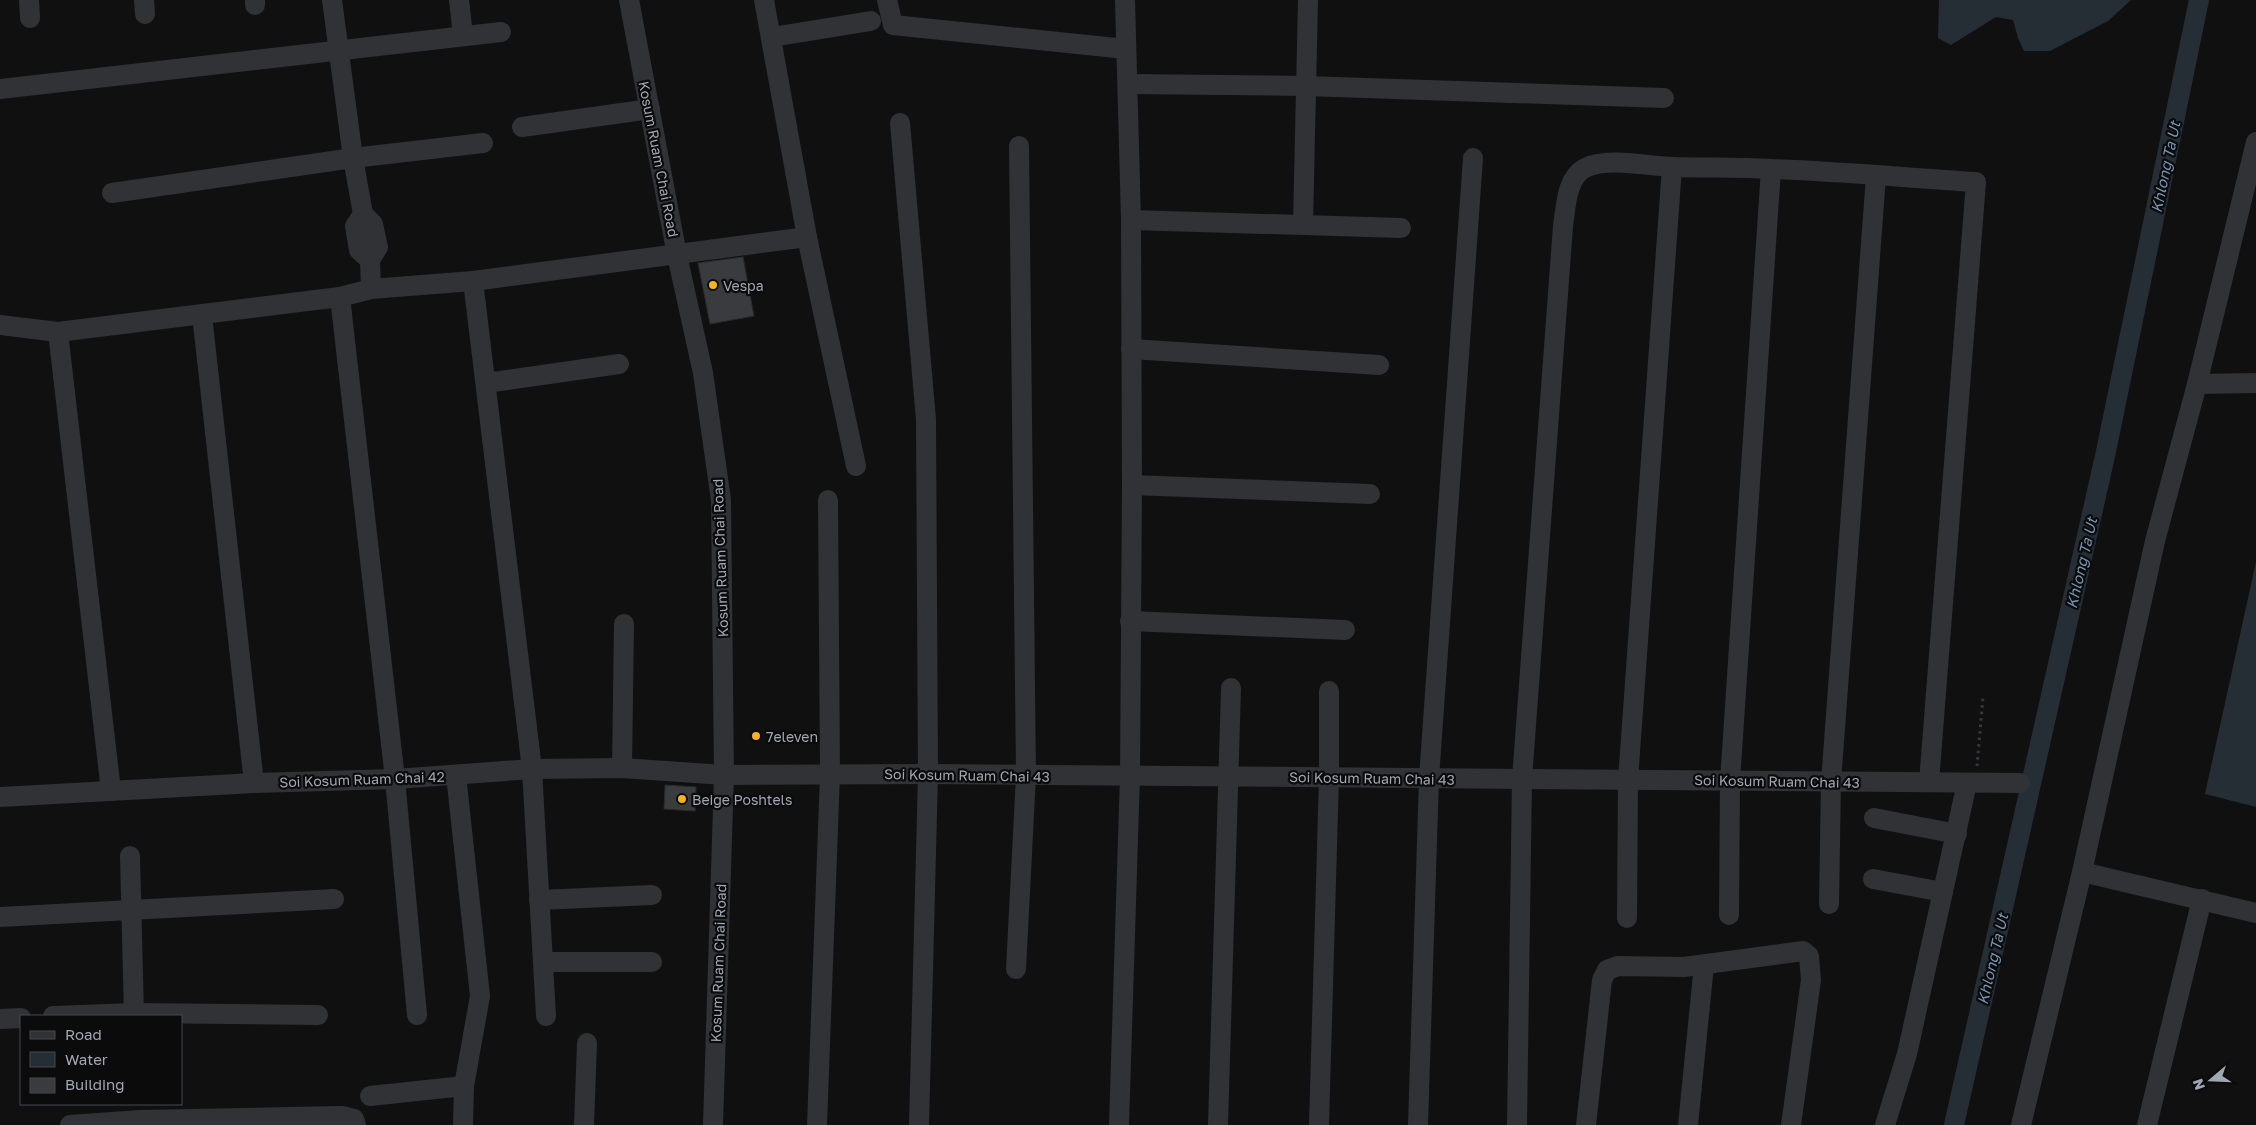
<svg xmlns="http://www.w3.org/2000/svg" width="2256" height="1125" viewBox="0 0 2256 1125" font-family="'Golos Text',sans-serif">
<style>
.water{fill:#262e35}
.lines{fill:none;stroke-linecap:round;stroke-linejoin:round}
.canal{stroke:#262e35;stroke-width:20}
.building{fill:#3a3b3f;stroke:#2a2a2d}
.path{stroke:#37393d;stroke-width:3;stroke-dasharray:2.5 4;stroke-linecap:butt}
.minor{stroke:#313236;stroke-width:20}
.poi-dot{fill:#f6b223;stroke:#0b0b0c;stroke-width:2}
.labels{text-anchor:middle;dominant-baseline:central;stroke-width:4.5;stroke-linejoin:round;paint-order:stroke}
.street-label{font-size:14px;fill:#a1a6b3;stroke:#0b0b0c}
.poi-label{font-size:14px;fill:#a1a6b3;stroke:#0b0b0c;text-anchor:start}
.water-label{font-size:15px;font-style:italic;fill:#7694af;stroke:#0b0b0c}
</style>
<rect width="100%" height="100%" fill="#101011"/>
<g class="water">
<polygon points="1939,0 2131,0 2108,21 2050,51 2024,51 2018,38 2013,20 1996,17 1951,45 1938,38"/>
<polygon points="2256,562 2256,807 2205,794"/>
</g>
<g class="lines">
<polyline class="canal" points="1954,1125 2105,456 2199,0"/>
</g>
<g class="building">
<polygon points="743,257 754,316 710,324 698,263"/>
<polygon points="665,785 696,787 695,811 664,809"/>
</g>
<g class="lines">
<polyline class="path" points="1977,766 1983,697"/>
<g class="minor">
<polyline points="29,0 30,18"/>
<polyline points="144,0 145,14"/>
<polyline points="255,0 255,5"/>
<polyline points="332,0 353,158 363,214 373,224 378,247 370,260 371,289"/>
<polyline points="459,0 463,36"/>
<polyline points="629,0 677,255 703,373 721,500 724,775 713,1125"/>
<polyline points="764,0 807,237 856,466"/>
<polyline points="887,0 893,25 1126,49"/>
<polyline points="772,37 871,21"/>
<polyline points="1128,84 1306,86 1664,98"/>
<polyline points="0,89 501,32"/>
<polyline points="900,123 926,419 928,774 919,1125"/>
<polyline points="522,127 650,109"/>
<polyline points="112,193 353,158 483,143"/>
<polyline points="363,214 355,226 359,250 370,260"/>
<polyline points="1131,220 1401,228"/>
<polyline points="1303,225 1308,0"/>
<polyline points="473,281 532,769 546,1016"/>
<polyline points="340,297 395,779 417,1015"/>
<polyline points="202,315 254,783"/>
<polyline points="0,325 58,332 340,297 371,289 473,281 807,237"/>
<polyline points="58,332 111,791"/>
<polyline points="1131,349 1379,365"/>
<polyline points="486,383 619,364"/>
<polyline points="2197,384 2256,383"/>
<polyline points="1132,485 1370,494"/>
<polyline points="1130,621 1345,630"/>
<polyline points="622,768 624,624"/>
<polyline points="456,775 480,996 464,1086 463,1125"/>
<polyline points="0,797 254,783 395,779 532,769 622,768 724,775 928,774 2020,783"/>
<polyline points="1874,818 1957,834"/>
<polyline points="130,856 134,1016"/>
<polyline points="2082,872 2256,913"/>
<polyline points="1873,879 1943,892"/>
<polyline points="539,900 652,895"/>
<polyline points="1829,904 1831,782 1876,176"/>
<polyline points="1729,915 1730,781 1771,169"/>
<polyline points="0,917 334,899"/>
<polyline points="1627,918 1628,780 1672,167"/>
<polyline points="543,962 652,962"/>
<polyline points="1016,969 1026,776 1019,146"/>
<polyline points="53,1016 134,1013 318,1015"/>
<polyline points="0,1019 21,1018"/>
<polyline points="370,1096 464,1086"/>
<polyline points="70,1125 140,1120 342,1116 354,1119 356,1125"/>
<polyline points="584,1125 587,1043"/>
<polyline points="817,1125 830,774 828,500"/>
<polyline points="1119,1125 1130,775 1132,485 1131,220 1125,0"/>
<polyline points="1218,1125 1231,688"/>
<polyline points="1319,1125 1329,777 1329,691"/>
<polyline points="1418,1125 1429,778 1473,158"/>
<path d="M1517 1125 1522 779 1563 226C1566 207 1566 178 1585 168 1606 157 1648 166 1672 167 1705 168 1738 167 1771 169 1839 171 1908 178 1976 182L1929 782"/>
<polyline points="1586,1125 1602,980 1607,970 1618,966 1684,967 1803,951 1809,956 1811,980 1791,1125"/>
<polyline points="1688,1125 1704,965"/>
<polyline points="1885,1125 1907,1054 1967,783"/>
<polyline points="2021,1125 2082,872 2155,541 2197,384 2256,142"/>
<polyline points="2147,1125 2202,899"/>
</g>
</g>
<g class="poi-dot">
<circle cx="713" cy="285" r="5"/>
<circle cx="756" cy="736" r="5"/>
<circle cx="682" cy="799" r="5"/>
</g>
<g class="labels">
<g class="street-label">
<text transform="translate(659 159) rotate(79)">Kosum Ruam Chai Road</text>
<text transform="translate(720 558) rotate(-92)">Kosum Ruam Chai Road</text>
<text transform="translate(967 775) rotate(1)">Soi Kosum Ruam Chai 43</text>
<text transform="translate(1372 778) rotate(1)">Soi Kosum Ruam Chai 43</text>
<text transform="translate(362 779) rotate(-2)">Soi Kosum Ruam Chai 42</text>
<text transform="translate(1777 781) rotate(1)">Soi Kosum Ruam Chai 43</text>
<text transform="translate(718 963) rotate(-88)">Kosum Ruam Chai Road</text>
</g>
<g class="poi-label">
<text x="723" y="285">Vespa</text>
<text x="766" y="736">7eleven</text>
<text x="692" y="799">Beige Poshtels</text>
</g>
<g class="water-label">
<text transform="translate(2165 167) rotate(-78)">Khlong Ta Ut</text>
<text transform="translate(2081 563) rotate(-77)">Khlong Ta Ut</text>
<text transform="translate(1992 959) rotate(-77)">Khlong Ta Ut</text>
</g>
</g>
<rect x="20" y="1015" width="162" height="90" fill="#0b0b0c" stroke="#47494f"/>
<rect x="30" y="1031" width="25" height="8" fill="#313236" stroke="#47494f"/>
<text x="65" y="1040" font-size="15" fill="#a1a6b3">Road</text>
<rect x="30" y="1052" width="25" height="15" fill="#262e35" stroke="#47494f"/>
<text x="65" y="1065" font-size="15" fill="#a1a6b3">Water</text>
<rect x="30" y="1078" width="25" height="15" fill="#3a3b3f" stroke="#47494f"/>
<text x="65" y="1090" font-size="15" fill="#a1a6b3">Building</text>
<g transform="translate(2211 1080) rotate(251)" stroke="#0b0b0c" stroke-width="4" paint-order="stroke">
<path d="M0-4L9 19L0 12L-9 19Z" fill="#a1a6b3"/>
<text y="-8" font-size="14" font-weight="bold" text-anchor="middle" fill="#a1a6b3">N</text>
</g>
</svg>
